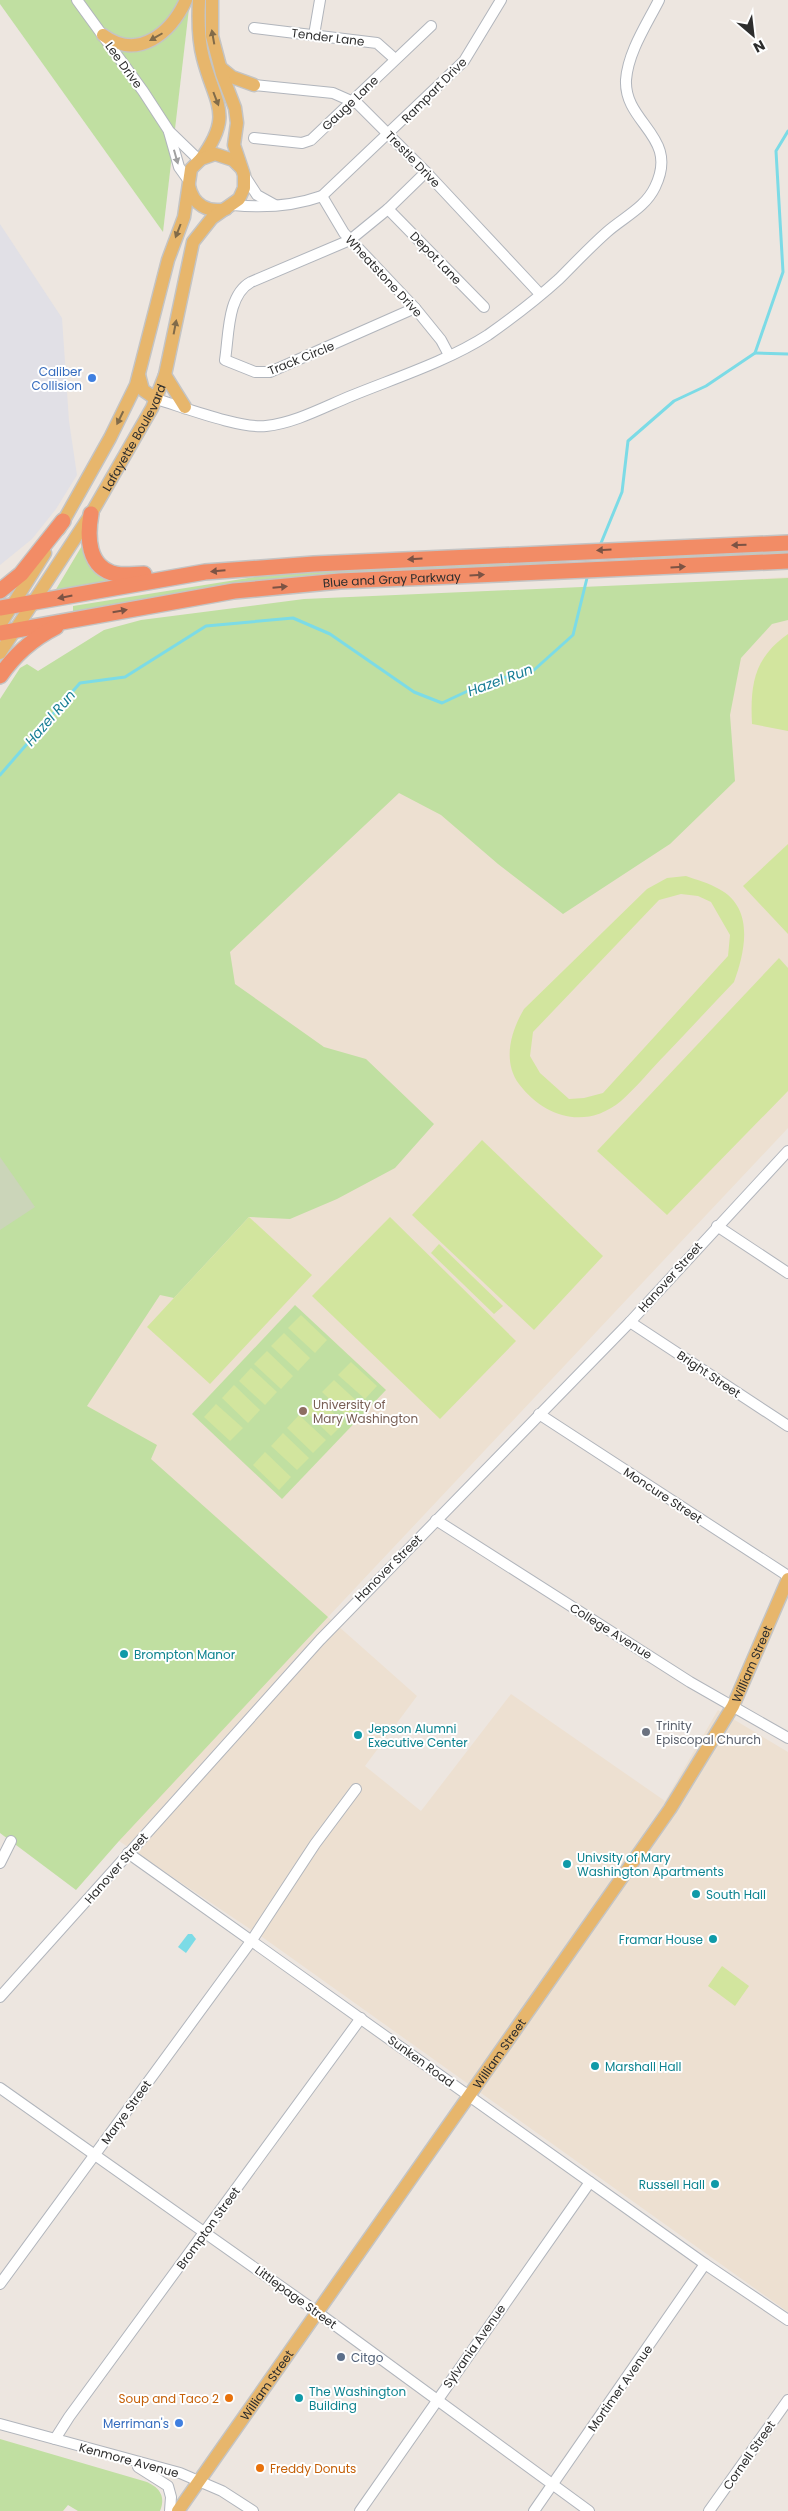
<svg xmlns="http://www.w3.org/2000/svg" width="788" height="2511" viewBox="0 0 788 2511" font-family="Poppins,sans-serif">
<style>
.industrial{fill:#e1e0e6}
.education{fill:#ede0d1}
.green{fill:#c0dfa1}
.cemetery{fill:#cbd5b9}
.pitch{fill:#d2e59e;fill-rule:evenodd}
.water{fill:#7cdbe6}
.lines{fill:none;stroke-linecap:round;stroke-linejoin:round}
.stream{stroke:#7cdbe6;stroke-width:3}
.minor-casing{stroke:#b1b5bc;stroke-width:12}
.major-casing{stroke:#c4c4c4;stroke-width:15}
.highway-casing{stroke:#c4c4c4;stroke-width:18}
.minor{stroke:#fff;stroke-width:10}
.major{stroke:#e7b66c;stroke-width:12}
.highway{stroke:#f28c66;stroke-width:15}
.oneway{fill:#816b49}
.oneway2{fill:#a0a0a0}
.oneway3{fill:#7c5344}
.shop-dot{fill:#3f7fe0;stroke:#fff;stroke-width:2}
.education-dot{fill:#8d6e63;stroke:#fff;stroke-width:2}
.culture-dot{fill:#0f9aa8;stroke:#fff;stroke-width:2}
.worship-dot{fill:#6b7280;stroke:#fff;stroke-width:2}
.service-dot{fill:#5c6f8a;stroke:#fff;stroke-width:2}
.food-dot{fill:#e8710a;stroke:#fff;stroke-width:2}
.labels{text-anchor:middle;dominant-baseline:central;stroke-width:4;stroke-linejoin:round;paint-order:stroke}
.street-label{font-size:12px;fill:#2d2d2d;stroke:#fff}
.shop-label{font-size:12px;fill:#366cbe;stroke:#fff;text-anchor:end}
.education-label{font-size:12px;fill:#785e54;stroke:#fff;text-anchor:start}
.culture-label{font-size:12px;fill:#0d838f;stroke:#fff;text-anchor:start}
.worship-label{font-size:12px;fill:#5b616d;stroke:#fff;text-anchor:start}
.service-label{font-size:12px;fill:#4e5e75;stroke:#fff;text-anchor:start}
.food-label{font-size:12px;fill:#c56008;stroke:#fff;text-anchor:end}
.water-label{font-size:14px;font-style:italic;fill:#187e95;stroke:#fff}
</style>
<rect width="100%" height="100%" fill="#ede6e0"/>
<polygon class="industrial" points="0,224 62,318 69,421 77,475 56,509 32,539 0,565"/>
<polygon class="education" points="788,577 788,1128 328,1617 417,1696 365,1766 421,1811 511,1694 665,1801 718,1710 788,1752 788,2312 265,1939 119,1841 0,1539 167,1283 195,969 604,588"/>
<g class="green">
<polygon points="0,0 190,0 163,232 0,4"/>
<path d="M83 544C84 562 97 572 112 581L55 591Z"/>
<polygon points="788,548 788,556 632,563 636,555"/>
<polygon points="566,558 563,566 73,612 73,606 286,572"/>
<polygon points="788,578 788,620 772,624 741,658 730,715 735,781 670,844 563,914 498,864 441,815 399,793 230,952 235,984 324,1047 366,1059 434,1124 395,1168 337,1199 290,1219 249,1217 174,1298 160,1295 87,1406 157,1445 151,1459 328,1617 119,1841 76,1890 0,1833 0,699 20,668 27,664 38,671 104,630 141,620 304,599"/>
<polygon points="295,1305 386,1390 282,1499 192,1414"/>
<path d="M0 2439 147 2482C160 2488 166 2497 160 2511H78L68 2505 63 2511H0Z"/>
</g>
<polygon class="cemetery" points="0,1157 35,1207 0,1230"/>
<g class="pitch">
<path d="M788 634V731L752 724C750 684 754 658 788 634Z"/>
<polygon points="788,844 788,934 743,886"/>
<path d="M686 876C697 880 709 883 719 889 755 908 745 952 734 982 711 1006 689 1030 666 1054 651 1069 637 1087 621 1101 586 1130 545 1118 519 1084 502 1061 511 1031 524 1009L647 889 667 878ZM681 894 698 896 711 902 730 935 728 956 603 1093 584 1098 569 1099 540 1073 530 1056 533 1032 659 900Z"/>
<polygon points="779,958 788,968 788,1091 667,1215 597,1151"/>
<polygon points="482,1140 603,1256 534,1330 412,1215"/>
<polygon points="249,1217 312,1275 210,1384 147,1327"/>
<polygon points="390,1217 516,1341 440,1419 312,1296"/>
<polygon points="439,1244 503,1306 494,1314 431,1253"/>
<polygon points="301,1315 327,1340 315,1353 288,1328"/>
<polygon points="284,1333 310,1358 298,1371 271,1346"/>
<polygon points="267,1351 293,1376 281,1389 254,1364"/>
<polygon points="351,1362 377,1386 365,1399 338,1375"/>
<polygon points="251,1368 277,1392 265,1405 239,1381"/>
<polygon points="334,1380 360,1404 348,1417 322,1392"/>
<polygon points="234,1385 260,1410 248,1423 222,1398"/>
<polygon points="317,1398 344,1423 331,1436 305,1411"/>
<polygon points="216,1404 243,1428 230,1441 204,1417"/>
<polygon points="299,1415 326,1440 313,1453 287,1428"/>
<polygon points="283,1433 309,1458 297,1470 271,1446"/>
<polygon points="265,1452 291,1477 279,1490 253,1465"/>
<polygon points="722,1966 749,1986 735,2006 708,1986"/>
</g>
<polygon class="water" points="188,1934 192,1934 196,1939 186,1953 178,1947"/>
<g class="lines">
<g class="stream">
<polyline points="755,353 788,354"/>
<polyline points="599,548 622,492 628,441 674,401 706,386 755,353 783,272 776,151 788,131"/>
<polyline points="0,775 80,683 125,677 206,626 293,618 330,634 414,692 442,703 487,682 534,670 573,635 588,574"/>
</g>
<defs>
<g id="minor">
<polyline points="77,0 143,91 169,131 199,160"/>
<polyline points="254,28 377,43 395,59"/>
<polyline points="314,35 320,0"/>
<polyline points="254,85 333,93 358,104 426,172 540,294"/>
<polyline points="169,132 179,167 189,181"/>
<polyline points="254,138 302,143 311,140 431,26"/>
<polyline points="244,175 257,195 275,205"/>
<polyline points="322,196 344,233 415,308 441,340 449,355"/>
<path d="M233 205C263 208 294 206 322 196L464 61 501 0"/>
<polyline points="388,209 484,307"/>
<path d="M415 308 270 372H255L225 360C229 335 227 295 251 282L350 240 388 209 426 172"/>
<path d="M156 399C183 407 241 429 266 426 295 423 324 407 351 396 395 378 448 361 488 335 512 318 537 299 559 279 575 263 590 247 607 232 624 217 645 208 655 187 680 136 624 124 626 80 628 52 647 24 659 0"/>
<polyline points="717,1226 788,1273"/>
<polyline points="630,1322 788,1426"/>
<polyline points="539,1414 788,1576"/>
<polyline points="436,1520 690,1682 788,1738"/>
<polyline points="128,1853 705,2264 788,2320"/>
<polyline points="0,1863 11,1841"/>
<polyline points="0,1997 320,1640 630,1322 788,1151"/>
<polyline points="0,2088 317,2312 589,2511"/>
<polyline points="0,2284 252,1940 315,1844 356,1789"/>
<polyline points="0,2424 180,2473 222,2491 253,2511"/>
<polyline points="55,2439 69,2417 361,2018"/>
<polyline points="138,2467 168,2486 171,2497 170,2511"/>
<polyline points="360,2511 590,2182"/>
<polyline points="534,2511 705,2264"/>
<polyline points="709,2511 788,2400"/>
</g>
<g id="major">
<path d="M199 0C198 19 198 39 203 58 215 105 234 114 201 159"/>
<path d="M103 35C138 61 171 33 186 0"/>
<polyline points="221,68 232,77 254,85"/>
<path d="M189 186C193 205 208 213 226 209"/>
<polyline points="139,375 143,390 156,399"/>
<polyline points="165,375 185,407"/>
<polyline points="59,529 110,438 136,385 168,260 184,217 191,169 201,159 215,154 233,160 240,167"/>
<polyline points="0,625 45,553"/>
<path id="s1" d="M0 653 91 514 152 408 165 375 193 242 212 218 239 199 244 188V175L234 145 237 123 235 108 222 74 212 36V0"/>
<path id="s2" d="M178 2511 670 1809 733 1706 788 1579"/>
</g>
<g id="highway">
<path d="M91 514C87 536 87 568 116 574 125 576 135 574 144 574"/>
<polyline points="0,591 21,574 63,521"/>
<polyline points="0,608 205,572 314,564 788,543"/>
<path id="s3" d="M0 633 234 591 340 581 788 561"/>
<path d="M0 676C15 654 32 639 56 627"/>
</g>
</defs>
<use href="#minor" class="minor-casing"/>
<use href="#major" class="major-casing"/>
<use href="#highway" class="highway-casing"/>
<use href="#minor" class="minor"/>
<use href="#major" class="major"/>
<use href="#highway" class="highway"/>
</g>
<defs><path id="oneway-solid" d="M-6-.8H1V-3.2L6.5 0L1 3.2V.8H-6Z" transform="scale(1.25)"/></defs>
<g class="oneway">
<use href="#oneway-solid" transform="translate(156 37) rotate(150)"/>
<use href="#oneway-solid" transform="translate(213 37) rotate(-100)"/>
<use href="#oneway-solid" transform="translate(216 99) rotate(69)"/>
<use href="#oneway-solid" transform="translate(178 231) rotate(111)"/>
<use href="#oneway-solid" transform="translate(175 327) rotate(-79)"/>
<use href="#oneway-solid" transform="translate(120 418) rotate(116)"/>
</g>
<use class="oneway2" href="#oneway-solid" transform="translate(176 157) rotate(74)"/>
<g class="oneway3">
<use href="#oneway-solid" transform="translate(739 545) rotate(178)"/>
<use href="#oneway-solid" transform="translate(604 550) rotate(177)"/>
<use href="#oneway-solid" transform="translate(415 559) rotate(177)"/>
<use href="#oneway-solid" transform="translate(678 567) rotate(-3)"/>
<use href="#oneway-solid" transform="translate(218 571) rotate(175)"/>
<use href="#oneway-solid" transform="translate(477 575) rotate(-3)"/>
<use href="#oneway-solid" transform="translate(280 587) rotate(-5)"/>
<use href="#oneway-solid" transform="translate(65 597) rotate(169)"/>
<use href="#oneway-solid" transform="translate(120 611) rotate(-10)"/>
</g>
<g class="shop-dot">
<circle cx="92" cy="378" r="5"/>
<circle cx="179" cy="2423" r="5"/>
</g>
<circle class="education-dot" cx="303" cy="1411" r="5"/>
<g class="culture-dot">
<circle cx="124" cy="1654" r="5"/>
<circle cx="358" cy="1735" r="5"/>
<circle cx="567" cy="1864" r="5"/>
<circle cx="696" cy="1894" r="5"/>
<circle cx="713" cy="1939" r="5"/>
<circle cx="595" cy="2066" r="5"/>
<circle cx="715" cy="2184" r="5"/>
<circle cx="299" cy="2398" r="5"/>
</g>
<circle class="worship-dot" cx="646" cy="1732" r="5"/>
<circle class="service-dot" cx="341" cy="2357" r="5"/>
<g class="food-dot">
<circle cx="229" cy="2398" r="5"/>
<circle cx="260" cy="2468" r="5"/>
</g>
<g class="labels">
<g class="street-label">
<text transform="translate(328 37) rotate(7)">Tender Lane</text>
<text transform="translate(124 65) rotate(54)">Lee Drive</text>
<text transform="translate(434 90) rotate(-45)">Rampart Drive</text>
<text transform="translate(350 103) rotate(-44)">Gauge Lane</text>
<text transform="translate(413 159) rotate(46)">Trestle Drive</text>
<text transform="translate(436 258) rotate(46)">Depot Lane</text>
<text transform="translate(384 276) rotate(47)">Wheatstone Drive</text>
<text transform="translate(301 358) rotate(-22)">Track Circle</text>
<text stroke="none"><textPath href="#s1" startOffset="254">Lafayette Boulevard</textPath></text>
<text stroke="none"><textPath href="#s3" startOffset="396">Blue and Gray Parkway</textPath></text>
<text transform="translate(670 1277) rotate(-48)">Hanover Street</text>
<text transform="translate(709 1374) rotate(34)">Bright Street</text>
<text transform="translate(663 1495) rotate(33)">Moncure Street</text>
<text transform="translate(388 1568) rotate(-45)">Hanover Street</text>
<text transform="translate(611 1631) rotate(32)">College Avenue</text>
<text stroke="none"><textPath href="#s2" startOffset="1024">William Street</textPath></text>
<text transform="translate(116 1868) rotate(-49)">Hanover Street</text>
<text stroke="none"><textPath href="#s2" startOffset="559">William Street</textPath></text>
<text transform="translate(421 2061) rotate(36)">Sunken Road</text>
<text transform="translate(126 2112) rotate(-54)">Marye Street</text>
<text transform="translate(208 2228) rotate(-54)">Brompton Street</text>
<text transform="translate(296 2297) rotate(36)">Littlepage Street</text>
<text transform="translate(474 2346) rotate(-55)">Sylvania Avenue</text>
<text stroke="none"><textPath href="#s2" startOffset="154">William Street</textPath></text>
<text transform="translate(620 2388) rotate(-55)">Mortimer Avenue</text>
<text transform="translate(749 2455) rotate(-55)">Cornell Street</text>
<text transform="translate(129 2460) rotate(15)">Kenmore Avenue</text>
</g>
<g class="shop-label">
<text x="82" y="371">Caliber<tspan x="82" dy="14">Collision</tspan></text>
<text x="169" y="2423">Merriman's</text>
</g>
<g class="education-label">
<text x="313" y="1404">University of<tspan x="313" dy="14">Mary Washington</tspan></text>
</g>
<g class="culture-label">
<text x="134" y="1654">Brompton Manor</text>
<text x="368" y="1728">Jepson Alumni<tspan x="368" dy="14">Executive Center</tspan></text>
<text x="577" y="1857">Univsity of Mary<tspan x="577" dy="14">Washington Apartments</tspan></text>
<text x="706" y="1894">South Hall</text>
<text x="703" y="1939" text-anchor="end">Framar House</text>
<text x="605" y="2066">Marshall Hall</text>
<text x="705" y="2184" text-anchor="end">Russell Hall</text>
<text x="309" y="2391">The Washington<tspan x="309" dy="14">Building</tspan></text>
</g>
<g class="worship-label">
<text x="656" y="1725">Trinity<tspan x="656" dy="14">Episcopal Church</tspan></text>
</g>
<g class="service-label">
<text x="351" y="2357">Citgo</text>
</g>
<g class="food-label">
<text x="219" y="2398">Soup and Taco 2</text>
<text x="270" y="2468" text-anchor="start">Freddy Donuts</text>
</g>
<g class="water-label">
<text transform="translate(500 680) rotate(-20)">Hazel Run</text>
<text transform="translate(50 718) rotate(-49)">Hazel Run</text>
</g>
</g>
<g transform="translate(753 35) rotate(152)" stroke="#ffffff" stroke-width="4" paint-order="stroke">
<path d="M0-4L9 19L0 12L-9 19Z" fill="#2d2d2d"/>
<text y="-8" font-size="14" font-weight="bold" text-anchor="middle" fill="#2d2d2d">N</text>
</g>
</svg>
